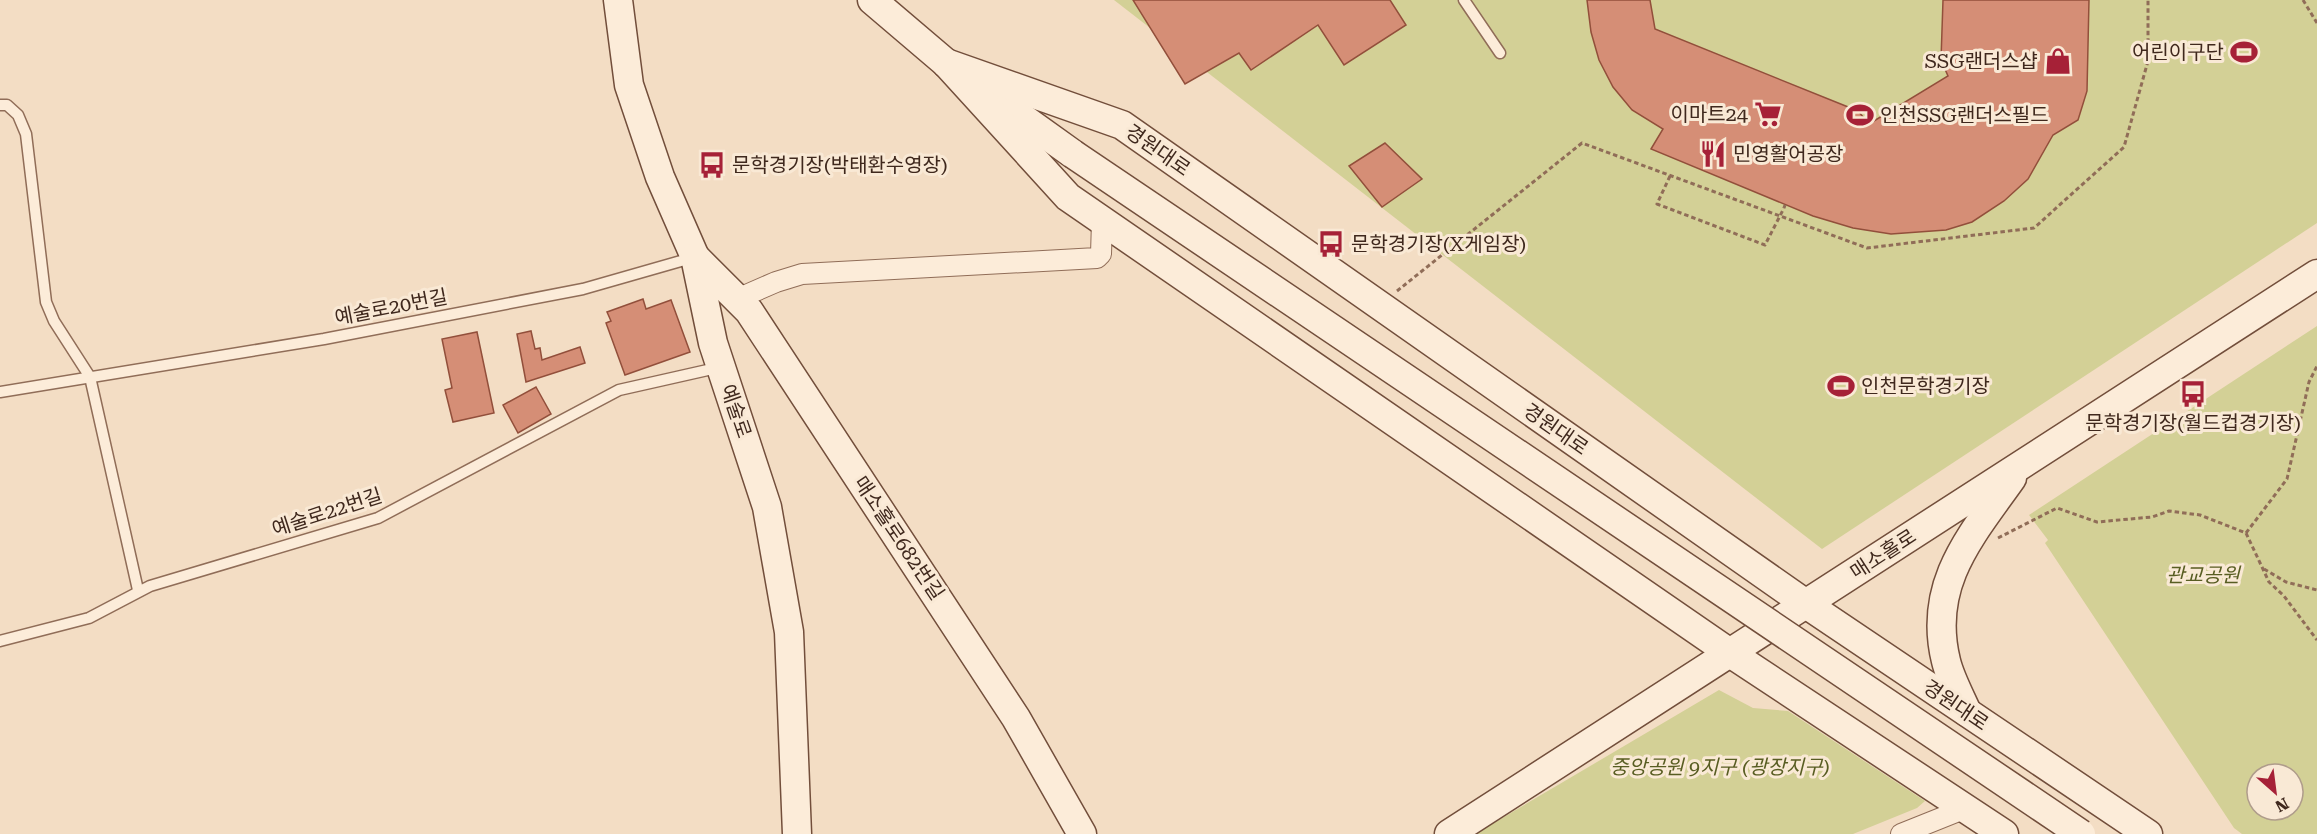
<svg xmlns="http://www.w3.org/2000/svg" width="2317" height="834" viewBox="0 0 2317 834" font-family="'Roboto Serif','Noto Sans KR',serif">
<style>
.green{fill:#d3d096;fill-rule:evenodd}
.building{fill:#d58e76;stroke:#924f3b;stroke-width:1.5}
.lines{fill:none;stroke-linecap:round;stroke-linejoin:round}
.lane-casing{stroke:#906d58;stroke-width:13}
.street-casing{stroke:#906d58;stroke-width:22}
.secondary-casing{stroke:#724e3b;stroke-width:31}
.path{stroke:#906d58;stroke-width:3;stroke-dasharray:4.5 3;stroke-linecap:butt}
.lane{stroke:#fcecd9;stroke-width:10}
.street{stroke:#fcecd9;stroke-width:20}
.secondary{stroke:#fcecd9;stroke-width:28}
.secondary-bridge-casing{stroke:#724e3b;stroke-width:31;stroke-linecap:butt}
.path-bridge{stroke:#906d58;stroke-width:3;stroke-dasharray:4.5 3;stroke-linecap:butt}
.secondary-bridge{stroke:#fcecd9;stroke-width:28}
.labels{text-anchor:middle;dominant-baseline:central;stroke-width:6;stroke-linejoin:round;paint-order:stroke}
.poi-label{font-size:20px;fill:#3f281d;stroke:#f9e9d5;text-anchor:start}
.street-label{font-size:20px;fill:#3f281d;stroke:#f9e9d5}
.park-label{font-size:20px;font-style:italic;fill:#585d22;stroke:#f9e9d5}
</style>
<rect width="100%" height="100%" fill="#f3ddc4"/>
<g class="green">
<polygon points="1114,0 2317,0 2317,223 1822,549"/>
<path d="M2317 326V834H2242L2234 828 2045 543 2048 540 2029 515ZM2257 774H2293V810H2257Z"/>
<polygon points="1719,690 1753,708 1788,711 1925,801 1917,808 1853,834 1475,834"/>
</g>
<g class="building">
<polygon points="1133,0 1390,0 1406,25 1344,65 1318,25 1251,70 1239,53 1185,84"/>
<polygon points="1587,0 1650,0 1655,29 1858,111 1869,124 1948,76 1941,60 1943,0 2089,0 2087,91 2078,120 2053,135 2028,179 2004,201 1972,222 1946,230 1891,234 1853,228 1813,216 1651,149 1663,129 1632,110 1613,87 1599,60 1591,32"/>
<polygon points="1385,143 1422,179 1382,207 1349,166"/>
<polygon points="643,299 646,309 671,300 690,352 625,375 606,323 611,321 607,312"/>
<polygon points="531,331 535,349 540,348 542,360 580,347 585,363 526,382 517,334"/>
<polygon points="477,332 494,413 453,422 445,390 452,388 442,339"/>
<polygon points="536,387 551,414 518,433 503,405"/>
</g>
<g class="lines">
<defs>
<g id="lane">
<polyline points="1464,0 1500,53"/>
<polyline points="0,105 7,105 18,115 26,134 46,302 54,321 90,377 138,590"/>
<polyline points="0,392 324,339 583,289 695,257"/>
<polyline points="0,641 89,618 150,586 378,518 619,390 721,367"/>
</g>
<g id="street">
<polyline points="737,299 776,282 802,274 1097,258 1101,254 1102,221"/>
<polyline points="1901,834 1966,808"/>
</g>
<g id="secondary">
<polyline points="618,0 629,85 660,177 695,257 713,343 767,507 789,632 797,834"/>
<polyline points="872,0 946,63 1073,154"/>
<polyline points="946,63 1122,125 1806,604 2148,834"/>
<polyline points="947,64 1068,197 1730,653 2004,834"/>
<polyline points="695,257 749,311 1016,718 1082,834"/>
<path d="M1967 712C1960 696 1950 678 1946 661 1927 584 1971 536 2012 478"/>
<polyline points="1449,834 2317,274"/>
</g>
</defs>
<use href="#lane" class="lane-casing"/>
<use href="#street" class="street-casing"/>
<use href="#secondary" class="secondary-casing"/>
<g class="path">
<polyline points="2303,0 2317,23"/>
<polyline points="1784,208 1785,205"/>
<polyline points="1397,291 1582,143 1867,248 2034,228 2124,147 2148,61 2148,0"/>
<polyline points="2246,533 2287,479 2309,382 2317,366"/>
<polyline points="1998,538 2057,508 2097,522 2152,517 2169,511 2200,515 2246,533 2269,582 2284,596 2317,640"/>
<polyline points="2264,569 2286,582 2317,590"/>
</g>
<use href="#lane" class="lane"/>
<use href="#street" class="street"/>
<use href="#secondary" class="secondary"/>
<defs>
<polyline id="secondary-bridge" points="1073,154 2081,834"/>
</defs>
<use href="#secondary-bridge" class="secondary-bridge-casing"/>
<polyline class="path-bridge" points="1670,176 1657,204 1765,245 1784,208"/>
<use href="#secondary-bridge" class="secondary-bridge"/>
</g>
<defs>
<symbol id="stadium-bare" viewBox="-9 -9 18 18"><path d="M0-5a6.5 5 0 1 0 0 10a6.5 5 0 1 0 0-10ZM-3.5-1.8h7v3.6h-7Z" fill="#a62137" stroke="#f9e9d5" stroke-width="2.5" paint-order="stroke"/></symbol>
<symbol id="shop-bare" viewBox="-9 -9 18 18"><path d="M-5-2.5h2.3a2.7 3.5 0 0 1 5.4 0H5L5.5 6h-11ZM-1.5-2.5h3a1.5 2.3 0 0 0-3 0Z" fill="#a62137" stroke="#f9e9d5" stroke-width="2.5" paint-order="stroke"/></symbol>
<symbol id="supermarket-bare" viewBox="-9 -9 18 18"><path d="M-6-5.5h2.5l.6 2H6L4.5 2H-2.5L-4.4-4H-6ZM-1.5 3.2a1.3 1.3 0 1 0 .1 0ZM3 3.2a1.3 1.3 0 1 0 .1 0Z" fill="#a62137" stroke="#f9e9d5" stroke-width="2.5" paint-order="stroke"/></symbol>
<symbol id="restaurant-bare" viewBox="-9 -9 18 18"><path d="M-5-6h1v4h1v-4h1v4h1v-4h1v5L-1.5 .5V6h-2V.5L-5-1ZM5-6V6H3V1.5H1.5Q1.5-4 5-6Z" fill="#a62137" stroke="#f9e9d5" stroke-width="2.5" paint-order="stroke"/></symbol>
<symbol id="bus-bare" viewBox="-9 -9 18 18"><path d="M-5-6H5V4H4V6H2V4H-2V6H-4V4H-5ZM-3.5-4V0h7V-4ZM-3.5 1.2v1.5H-2V1.2ZM2 1.2v1.5H3.5V1.2Z" fill="#a62137" stroke="#f9e9d5" stroke-width="2.5" paint-order="stroke"/></symbol>
</defs>
<g fill-rule="evenodd">
<use href="#stadium-bare" x="2225" y="33" width="38" height="38"/>
<use href="#shop-bare" x="2039" y="42" width="38" height="38"/>
<use href="#supermarket-bare" x="1749" y="95" width="38" height="38"/>
<use href="#stadium-bare" x="1841" y="96" width="38" height="38"/>
<use href="#restaurant-bare" x="1694" y="135" width="38" height="38"/>
<use href="#bus-bare" x="693" y="146" width="38" height="38"/>
<use href="#bus-bare" x="1312" y="225" width="38" height="38"/>
<use href="#stadium-bare" x="1822" y="367" width="38" height="38"/>
<use href="#bus-bare" x="2174" y="375" width="38" height="38"/>
</g>
<g class="labels">
<g class="poi-label">
<text x="2224" y="52" text-anchor="end">어린이구단</text>
<text x="2038" y="61" text-anchor="end">SSG랜더스샵</text>
<text x="1748" y="114" text-anchor="end">이마트24</text>
<text x="1880" y="115">인천SSG랜더스필드</text>
<text x="1733" y="154">민영활어공장</text>
<text x="732" y="165">문학경기장(박태환수영장)</text>
<text x="1351" y="244">문학경기장(X게임장)</text>
<text x="1861" y="386">인천문학경기장</text>
<text x="2193" y="423" text-anchor="middle">문학경기장(월드컵경기장)</text>
</g>
<g class="street-label">
<text transform="translate(1158 150) rotate(35)">경원대로</text>
<text transform="translate(391 307) rotate(-11)">예술로20번길</text>
<text transform="translate(736 411) rotate(71)">예술로</text>
<text transform="translate(1556 429) rotate(35)">경원대로</text>
<text transform="translate(327 512) rotate(-18)">예술로22번길</text>
<text transform="translate(899 538) rotate(56)">매소홀로682번길</text>
<text transform="translate(1883 554) rotate(-33)">매소홀로</text>
<text transform="translate(1956 705) rotate(34)">경원대로</text>
</g>
<g class="park-label">
<text x="2203" y="575">관교공원</text>
<text x="1720" y="767">중앙공원 9지구 (광장지구)</text>
</g>
</g>
<g transform="translate(2275 792) rotate(152)"><circle r="28" fill="#f9e9d5" stroke="#af9c8b" stroke-width="1.5"/>
<path d="M0-4.5L10 22L0 15L-10 22Z" fill="#a62137"/>
<text y="-9" font-size="16" font-weight="bold" text-anchor="middle" fill="#3f281d">N</text>
</g>
</svg>
